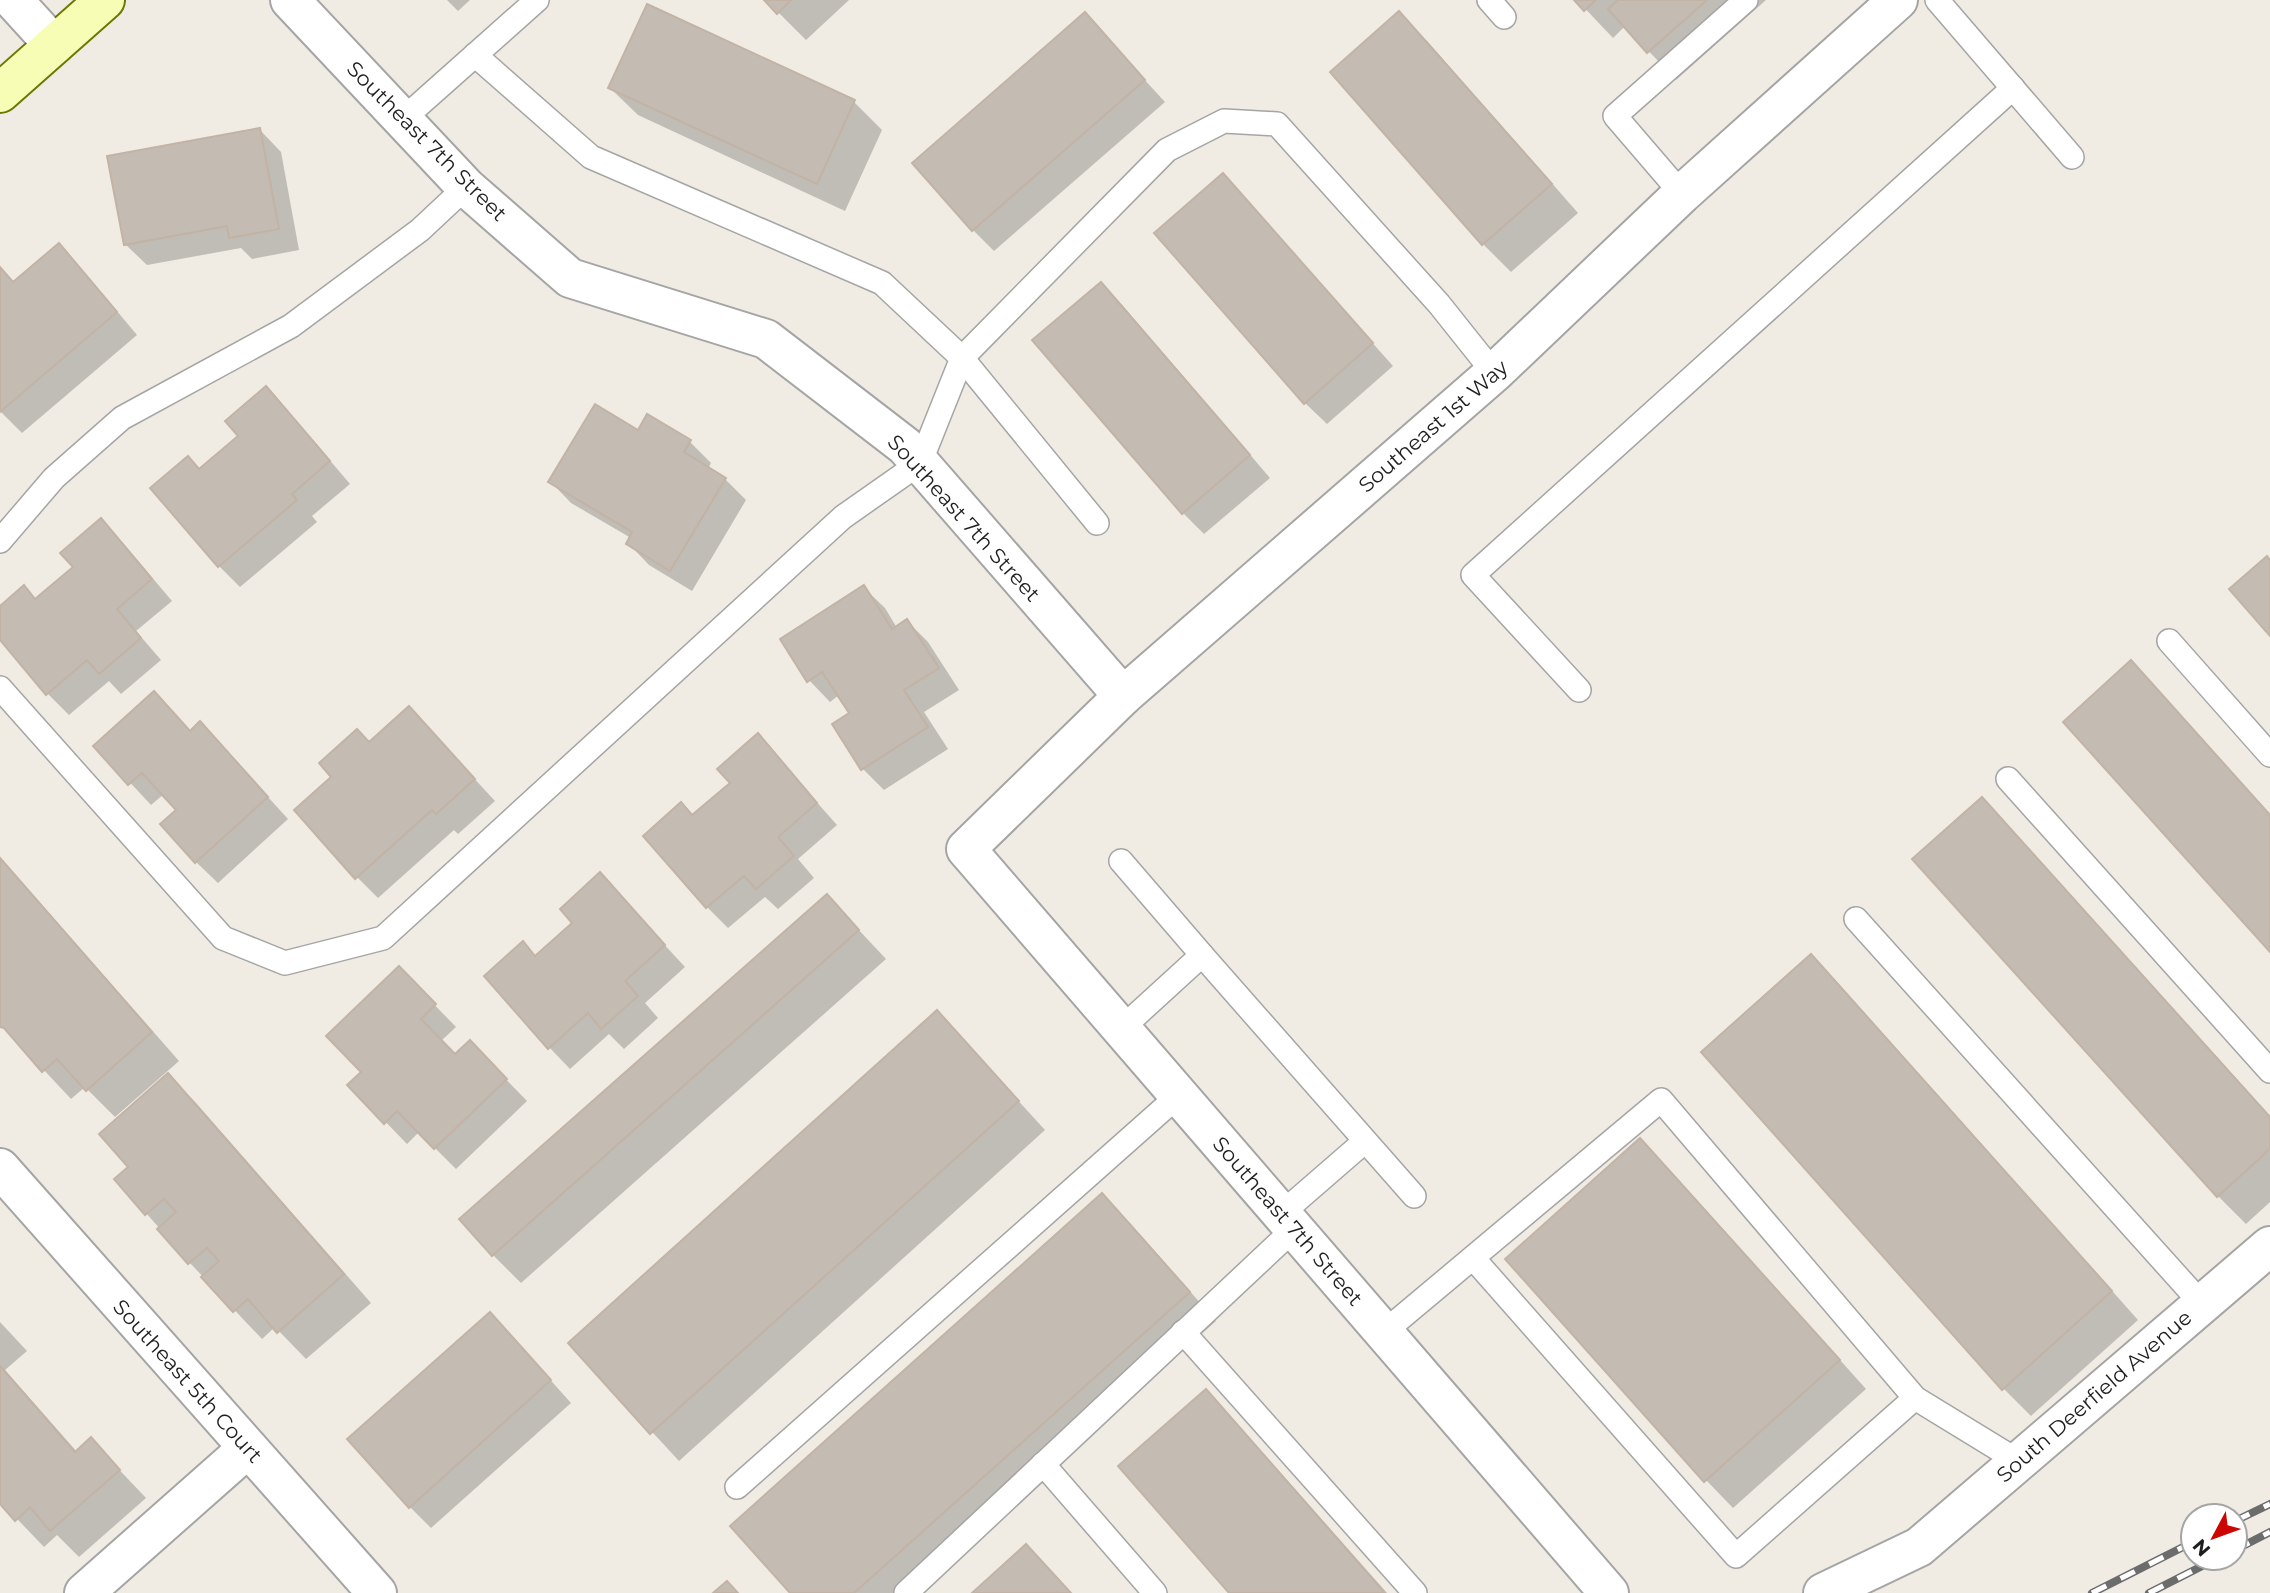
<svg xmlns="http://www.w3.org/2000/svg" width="2270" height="1593" viewBox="0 0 2270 1593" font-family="Montserrat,sans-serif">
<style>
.shadow{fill:#0003}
.building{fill:#c4bcb3;stroke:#c2b3a5;stroke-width:2}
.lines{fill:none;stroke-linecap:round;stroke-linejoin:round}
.lane-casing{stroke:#a5a5a5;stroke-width:26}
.street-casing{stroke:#a5a5a5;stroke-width:42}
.secondary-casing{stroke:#6a7a00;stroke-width:42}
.lane{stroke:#fff;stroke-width:23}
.street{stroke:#fff;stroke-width:38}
.secondary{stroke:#f7fdb4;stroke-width:38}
.rail-casing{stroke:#6c6c6c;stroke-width:8}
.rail{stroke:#fff;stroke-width:5;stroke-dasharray:16;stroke-linecap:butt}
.labels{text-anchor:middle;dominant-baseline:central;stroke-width:6;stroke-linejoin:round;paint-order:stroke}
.street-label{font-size:21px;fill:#1e1e1e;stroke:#fff}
</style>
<rect width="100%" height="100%" fill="#f0ece4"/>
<g class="shadow">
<polygon points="447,0 470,0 458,11"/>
<polygon points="766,0 849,0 806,40"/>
<polygon points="1577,0 1766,0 1676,80 1625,26 1613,38"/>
<polygon points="648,6 854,102 882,130 845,211 638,115 610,88"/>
<polygon points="1399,14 1427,41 1578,213 1511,272 1483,244 1332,72"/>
<polygon points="1085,15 1165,102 994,251 973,230"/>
<polygon points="260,130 281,152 299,250 252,259 241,248 147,265 125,244"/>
<polygon points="1223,175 1393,366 1327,424 1305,403"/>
<polygon points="59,245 80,267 137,335 22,433 0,411 0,269 14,283"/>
<polygon points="1101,284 1122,305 1270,478 1204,534 1183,513"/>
<polygon points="266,388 287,410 350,484 312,516 317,522 240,587 219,566 200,470 240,436"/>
<polygon points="648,416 690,442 711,463 708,469 725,479 746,500 692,591 649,565 628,543 631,538 571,503 550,481 638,433"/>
<polygon points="100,520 122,542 172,601 136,631 161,660 121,694 109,681 69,715 48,694 0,637 0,608 36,600 75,568"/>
<polygon points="863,587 885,608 897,628 907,621 928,642 959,690 924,712 948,749 884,790 863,769 851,714 839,695 830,702 809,680"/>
<polygon points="2131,663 2270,814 2270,949"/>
<polygon points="409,708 495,801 458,834 454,830 378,898 357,877 333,777"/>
<polygon points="191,732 221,745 288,819 218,883 196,862 178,810 164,794 151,805 96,746"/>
<polygon points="758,736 837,825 798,859 814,878 778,909 765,897 728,928 707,907 693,817 732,784"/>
<polygon points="1982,799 2009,827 2270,1116 2270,1202 2246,1224 2218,1196 1915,859"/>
<polygon points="0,857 179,1061 115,1117 85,1087 71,1099 0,1023"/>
<polygon points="600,875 685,967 645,1003 658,1018 624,1049 609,1034 570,1069 549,1047 536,957 575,923"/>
<polygon points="827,896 886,959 521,1283 493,1255"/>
<polygon points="1811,956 1839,984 2138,1320 2031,1416 2003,1388"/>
<polygon points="420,990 456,1027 441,1041 456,1056 491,1064 527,1101 456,1169 419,1132 407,1144 350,1085 364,1072"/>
<polygon points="937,1012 1045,1130 679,1461 570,1343"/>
<polygon points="168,1075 196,1103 371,1303 306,1359 275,1327 262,1339 190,1263 117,1180 131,1167"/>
<polygon points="1640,1140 1668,1168 1866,1389 1733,1508 1706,1480 1508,1260"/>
<polygon points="1102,1196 1130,1223 1216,1321 913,1593 792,1593"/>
<polygon points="0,1322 27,1351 5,1370 77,1452 91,1440 146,1498 79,1557 57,1535 44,1547 0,1501"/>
<polygon points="511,1336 571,1403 431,1528 410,1507"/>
<polygon points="1206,1391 1233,1419 1387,1593 1232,1593"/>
</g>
<g class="building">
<polygon points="764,0 791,0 777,14"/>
<polygon points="1574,0 1596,0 1584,11"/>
<polygon points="1618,0 1707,0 1647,53 1608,9"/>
<polygon points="647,4 855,100 817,184 608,88"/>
<polygon points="1399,11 1552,184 1482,245 1330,72"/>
<polygon points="1085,12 1145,80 972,231 912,163"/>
<polygon points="260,128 279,229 229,238 227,226 124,245 107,156"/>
<polygon points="1223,173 1373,343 1304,404 1154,233"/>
<polygon points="59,243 117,312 0,412 0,267 13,282"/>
<polygon points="1101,282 1250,455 1182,514 1032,340"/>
<polygon points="266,386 330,461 292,494 297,500 218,567 150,488 188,456 199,469 238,436 225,421"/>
<polygon points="595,404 638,430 647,414 691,440 684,452 726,478 670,571 626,544 632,532 548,482"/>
<polygon points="101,518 152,579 117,609 141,638 99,674 87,660 46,695 0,640 0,606 24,585 35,599 73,567 60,553"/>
<polygon points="2267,556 2270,560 2270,636 2229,589"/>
<polygon points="864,585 892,629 907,619 939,668 904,690 928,727 861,770 832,724 849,713 822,672 807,682 780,639"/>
<polygon points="2131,660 2270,815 2270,952 2063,722"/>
<polygon points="154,691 190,731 200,721 268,797 195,863 160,824 176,810 142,773 128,785 93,746"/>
<polygon points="409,706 475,779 436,814 432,810 355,879 294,810 331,777 319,763 357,729 369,742"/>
<polygon points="758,733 817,803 778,837 794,856 756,889 744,876 706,908 643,836 681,802 692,815 730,783 717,769"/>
<polygon points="1982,797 2270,1117 2270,1149 2217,1197 1912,859"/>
<polygon points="0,858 152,1032 86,1091 57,1059 42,1072 4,1028 0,1027"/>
<polygon points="600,872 665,945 625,981 638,996 601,1029 588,1013 548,1049 484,976 523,941 535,956 572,923 560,909"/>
<polygon points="827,894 859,930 492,1256 459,1219"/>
<polygon points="1811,954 2112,1291 2002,1390 1701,1052"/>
<polygon points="399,966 436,1004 421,1019 455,1054 470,1040 507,1079 434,1149 397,1111 384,1124 347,1085 361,1072 326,1036"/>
<polygon points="937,1010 1019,1101 650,1434 568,1343"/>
<polygon points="168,1073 344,1274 277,1333 248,1299 233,1312 201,1277 219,1261 207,1248 188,1264 157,1229 176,1212 164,1199 145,1215 114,1179 128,1167 99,1134"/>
<polygon points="1640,1138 1840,1360 1704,1482 1505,1259"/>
<polygon points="1102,1193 1190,1292 854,1593 790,1593 730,1526"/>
<polygon points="490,1312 551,1380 409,1508 347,1439"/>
<polygon points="0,1366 75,1452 91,1437 120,1470 50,1531 30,1507 15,1521 0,1504"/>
<polygon points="1206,1389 1385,1593 1229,1593 1118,1466"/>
<polygon points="1026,1544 1071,1593 972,1593"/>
<polygon points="727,1581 738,1593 713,1593"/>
</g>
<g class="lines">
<defs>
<g id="lane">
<polyline points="1489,0 1504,17"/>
<polyline points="1937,0 2072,157"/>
<polyline points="475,55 591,157 882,283 962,358 1097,523"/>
<polyline points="402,120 537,0"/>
<polyline points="1682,194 1615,116 1746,0"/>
<polyline points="0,541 54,478 122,418 291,326 420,230 466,187"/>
<polyline points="2169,641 2270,755"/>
<polyline points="0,688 223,938 285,963 383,938 843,517 920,463 962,358 1167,150 1224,121 1277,124 1439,304 1494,373"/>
<polyline points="1579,690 1473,575 2013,88"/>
<polyline points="2008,779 2270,1071"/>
<polyline points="1121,861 1202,955"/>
<polyline points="1856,919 2202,1304"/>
<polyline points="1121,1029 1202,955 1414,1196"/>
<polyline points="1281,1214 1364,1142"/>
<polyline points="1183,1332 1415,1593"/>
<polyline points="1384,1332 1661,1100 1915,1398 1736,1556 1473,1258"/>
<polyline points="1915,1398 2018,1461"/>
<polyline points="1043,1464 1155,1593"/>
<polyline points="737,1487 1179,1095"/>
<polyline points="906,1593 1294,1229"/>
</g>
<g id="street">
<polyline points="13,0 54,45"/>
<polyline points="290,0 466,187 570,278 766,339 905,446 1123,696"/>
<polyline points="0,1168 377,1593"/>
<polyline points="84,1593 248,1448"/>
<polyline points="1609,1593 966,849 1123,696 1494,373 1682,194 1898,0"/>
<polyline points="1823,1593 1919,1547 2270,1246"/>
</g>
<polyline id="secondary" points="0,93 105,0"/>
</defs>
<use href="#lane" class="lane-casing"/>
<use href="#street" class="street-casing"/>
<use href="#secondary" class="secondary-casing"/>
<use href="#lane" class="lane"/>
<use href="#street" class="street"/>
<use href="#secondary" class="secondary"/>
<defs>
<g id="rail">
<polyline points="2235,1521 2270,1504"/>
<polyline points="2235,1550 2270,1532"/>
<polyline points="2092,1593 2193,1542"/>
<polyline points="2149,1593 2218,1558"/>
</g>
</defs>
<use href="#rail" class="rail-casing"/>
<use href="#rail" class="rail"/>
</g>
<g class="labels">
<g class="street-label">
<text transform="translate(427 141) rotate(45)">Southeast 7th Street</text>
<text transform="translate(1433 426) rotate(-41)">Southeast 1st Way</text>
<text transform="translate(964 518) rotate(48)">Southeast 7th Street</text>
<text transform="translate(1288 1221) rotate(49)">Southeast 7th Street</text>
<text transform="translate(188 1381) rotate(48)">Southeast 5th Court</text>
<text transform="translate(2094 1396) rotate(-41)">South Deerfield Avenue</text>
</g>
</g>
<g transform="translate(2214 1537) rotate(229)"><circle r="33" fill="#ffffff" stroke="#a5a5a5" stroke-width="2"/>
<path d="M0-5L12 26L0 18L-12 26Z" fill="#cc0600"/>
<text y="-10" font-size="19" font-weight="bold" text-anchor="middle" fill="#1e1e1e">N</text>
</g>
</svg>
